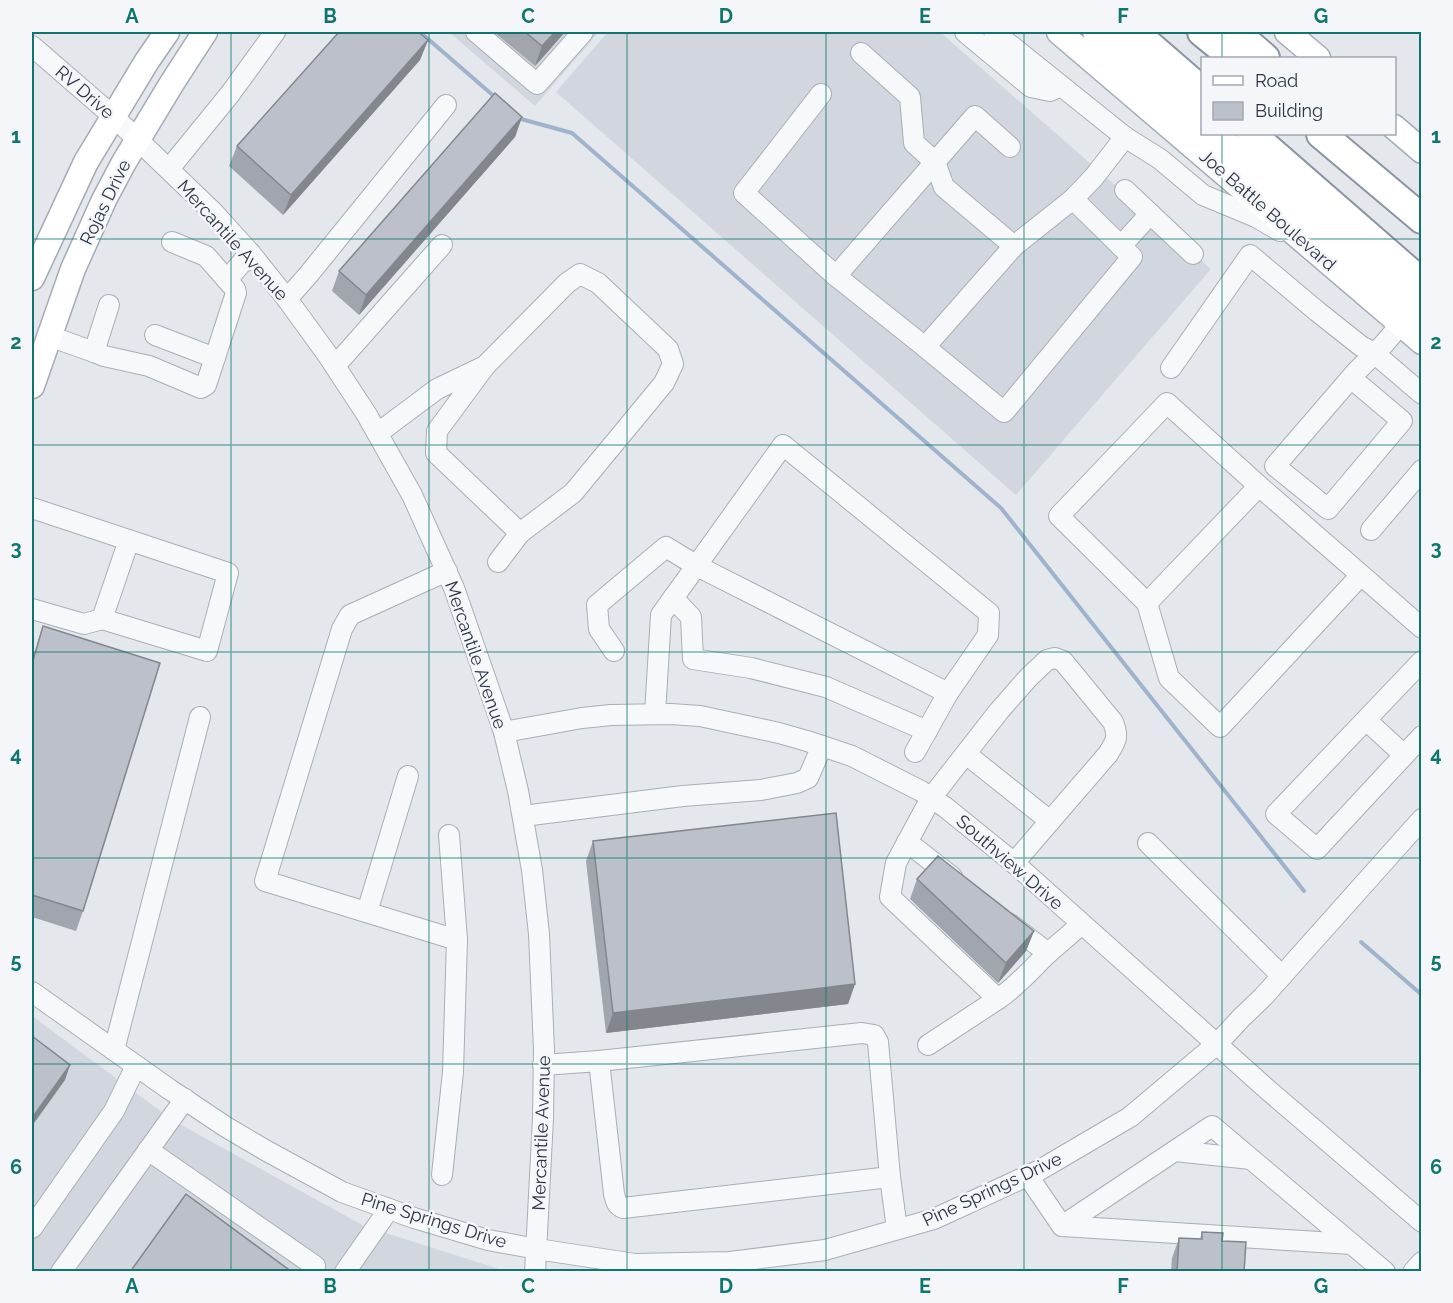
<svg xmlns="http://www.w3.org/2000/svg" width="1453" height="1303" viewBox="0 0 1453 1303" font-family="Raleway,sans-serif">
<style>
.built{fill:#d2d6de}
.lines{fill:none;stroke-linecap:round;stroke-linejoin:round}
.stream{stroke:#9fb4cc;stroke-width:4}
.minor-casing{stroke:#a9aeb7;stroke-width:22}
.major-casing{stroke:#a3abb8;stroke-width:27}
.highway-casing{stroke:#8b94a3;stroke-width:32}
.minor{stroke:#f7f8fa;stroke-width:20}
.major{stroke:#fff;stroke-width:24}
.highway{stroke:#fff;stroke-width:28}
.wall{fill:#a1a5ae}
.shaded-wall{fill:#83868d}
.building{fill:#bbc0ca;stroke:#83868d;stroke-width:1.5}
.grid{fill:none;stroke:#0f766e;stroke-width:1.5;stroke-opacity:0.55}
.labels{text-anchor:middle;dominant-baseline:central;stroke-width:5;stroke-linejoin:round;paint-order:stroke}
.street-label{font-size:18px;fill:#2b3445;stroke:#f4f6f9}
.neatline{fill:none;stroke:#0f766e;stroke-width:2}
.grid-label{font-size:20px;text-anchor:middle;font-weight:bold;fill:#0f766e}
</style>
<rect width="100%" height="100%" fill="#e4e7ec"/>
<g class="built">
<polygon points="449,32 599,32 535,106"/>
<polygon points="608,32 940,32 1211,269 1016,495 556,92"/>
<polygon points="32,1016 174,1121 364,1226 505,1271 32,1271"/>
</g>
<g class="lines">
<g class="stream">
<polyline points="420,32 496,98"/>
<polyline points="518,116 521,119 572,133 1001,508 1304,891"/>
<polyline points="1361,942 1422,995"/>
</g>
<defs>
<g id="minor">
<polyline points="476,32 537,84 583,32"/>
<polyline points="965,32 1031,87 1050,91 1061,86"/>
<polyline points="994,32 1125,137 1160,159 1203,195 1256,217 1280,231"/>
<polyline points="32,46 114,117 213,212 251,254 287,299 327,354 367,415 412,495 454,588 504,732 518,791 532,870 539,934 544,1050 543,1118 535,1272"/>
<polyline points="861,53 910,97 914,143 935,162 944,187 1014,246"/>
<polyline points="821,94 744,193 836,276"/>
<polyline points="1010,147 975,116 836,276 925,347 1014,246 1073,199 1094,177 1125,137"/>
<polyline points="169,169 230,94 275,32"/>
<polyline points="1125,190 1193,254"/>
<polyline points="1121,246 1150,214"/>
<polyline points="226,279 233,273 250,253"/>
<polyline points="287,299 309,274 446,105"/>
<polyline points="155,335 215,358"/>
<polyline points="49,336 94,352 109,305"/>
<polyline points="925,347 1004,412 1132,257 1073,199"/>
<polyline points="94,352 104,356 149,366 201,388 206,385 236,293 235,289 206,256 172,242"/>
<polyline points="335,366 442,245"/>
<polyline points="1171,368 1250,255 1318,312 1361,346 1374,353 1422,394"/>
<polyline points="1351,378 1402,421 1328,509 1275,466 1356,372 1383,345 1401,324"/>
<polyline points="378,433 437,389 485,366 567,283 580,274 598,283 668,349 673,364 664,383 573,493 520,533 436,453 437,431 485,366"/>
<polyline points="1259,486 1147,603 1059,516 1167,403 1259,486 1422,628"/>
<polyline points="32,508 228,573 207,651 102,619 129,540"/>
<polyline points="1371,530 1422,470"/>
<polyline points="498,562 520,533"/>
<polyline points="673,598 691,617 693,659 751,668 826,687 927,731"/>
<polyline points="1147,603 1169,678 1220,727 1361,575"/>
<polyline points="32,609 84,624 102,619"/>
<polyline points="614,651 599,629 597,605 666,547 697,566 948,693 988,635 989,613 783,445 661,615 655,714"/>
<polyline points="1422,661 1276,814 1317,849 1422,736"/>
<polyline points="1366,720 1404,755"/>
<polyline points="504,732 582,718 611,715 671,714 700,716 779,733 807,741 852,756 921,791 945,807 1014,863 1268,1090 1422,1222"/>
<polyline points="915,752 948,693"/>
<polyline points="966,754 1050,821"/>
<polyline points="523,816 683,796 761,790 797,783 808,778 822,746"/>
<polyline points="449,835 457,940"/>
<polyline points="907,842 952,877"/>
<polyline points="1148,843 1282,976"/>
<path d="M1014 863 1108 754C1116 741 1119 737 1113 722L1063 661 1055 658 1047 660 1029 677 999 711 931 798 896 863 890 897 998 999C1016 987 1030 971 1045 956 1057 945 1070 935 1081 924"/>
<polyline points="367,912 408,776"/>
<polyline points="1010,924 1048,953"/>
<polyline points="32,992 169,1089 226,1127 265,1150 342,1192 414,1218 488,1240 537,1249 635,1264 730,1262 825,1250 934,1219 1038,1171 1130,1117 1218,1043 1241,1018 1263,997 1422,819"/>
<polyline points="928,1045 998,999"/>
<polyline points="114,1050 200,717"/>
<polyline points="599,1061 862,1033 874,1035 878,1042 890,1177 897,1229"/>
<path d="M543 1065 599 1061 614 1194C616 1201 616 1205 623 1208L890 1177"/>
<polyline points="148,1150 315,1266"/>
<polyline points="1175,1151 1251,1159"/>
<polyline points="442,1175 453,1072 457,940 265,881 342,629 350,615 447,571"/>
<polyline points="1028,1176 1062,1226 1212,1126 1385,1272"/>
<polyline points="1062,1226 1352,1244"/>
<polyline points="32,1228 114,1111 136,1066"/>
<polyline points="61,1272 185,1099"/>
<polyline points="345,1272 389,1209"/>
<polyline points="1413,1272 1422,1262"/>
</g>
<g id="major">
<polyline points="1059,32 1422,342"/>
<polyline points="1287,32 1318,58"/>
<polyline points="1394,127 1422,151"/>
<polyline points="32,278 86,162 147,61 167,32"/>
<polyline points="32,386 73,269 104,200 123,164 172,83 205,32"/>
</g>
<g id="highway">
<polyline points="1097,32 1202,124"/>
<polyline points="1134,32 1202,91"/>
<polyline points="1202,32 1234,58"/>
<polyline points="1235,32 1265,58"/>
<polyline points="1213,134 1422,314"/>
<polyline points="1251,134 1422,283"/>
<polyline points="1321,134 1422,219"/>
</g>
</defs>
<use href="#minor" class="minor-casing"/>
<use href="#major" class="major-casing"/>
<use href="#highway" class="highway-casing"/>
<use href="#minor" class="minor"/>
<use href="#major" class="major"/>
<use href="#highway" class="highway"/>
</g>
<g class="wall">
<polygon points="494,32 565,32 535,66"/>
<polygon points="428,40 420,60 283,215 229,166 237,146"/>
<polygon points="522,117 515,137 359,315 332,291 339,271"/>
<polygon points="43,626 83,911 76,931 32,917 32,661"/>
<polygon points="593,841 855,984 848,1004 606,1033 586,861"/>
<polygon points="917,879 1034,931 1026,951 998,983 910,899"/>
<polygon points="1202,1232 1222,1241 1244,1272 1171,1272 1172,1258 1179,1238 1200,1239"/>
</g>
<g class="shaded-wall">
<polygon points="555,32 565,32 535,66 542,46"/>
<polygon points="428,40 420,60 283,215 291,195"/>
<polygon points="522,117 515,137 359,315 366,295"/>
<polygon points="1034,931 1026,951 998,983 1006,963"/>
<polygon points="855,984 848,1004 606,1033 613,1013"/>
<polygon points="70,1065 65,1080 32,1126 32,1118"/>
</g>
<g class="building">
<polygon points="339,32 418,32 428,40 291,195 237,146"/>
<polygon points="525,32 555,32 542,46"/>
<polygon points="495,93 522,117 366,295 339,271"/>
<polygon points="43,626 160,663 83,911 32,895 32,664"/>
<polygon points="836,813 855,984 613,1013 593,841"/>
<polygon points="938,856 1034,931 1006,963 917,879"/>
<polygon points="32,1036 70,1065 32,1118"/>
<polygon points="186,1194 292,1272 130,1272"/>
<polygon points="1202,1232 1223,1233 1222,1241 1246,1242 1244,1272 1177,1272 1179,1238 1202,1239"/>
</g>
<path class="grid" d="M231 32V1272M429 32V1272M627 32V1272M826 32V1272M1024 32V1272M1222 32V58M1222 134V1272M32 239H1422M32 445H1422M32 652H1422M32 858H1422M32 1064H1422"/>
<g class="labels">
<g class="street-label">
<text transform="translate(85 92) rotate(41)">RV Drive</text>
<text transform="translate(105 202) rotate(-64)">Rojas Drive</text>
<text transform="translate(1268 210) rotate(41)">Joe Battle Boulevard</text>
<text transform="translate(233 240) rotate(48)">Mercantile Avenue</text>
<text transform="translate(476 655) rotate(71)">Mercantile Avenue</text>
<text transform="translate(1010 862) rotate(41)">Southview Drive</text>
<text transform="translate(541 1133) rotate(-88)">Mercantile Avenue</text>
<text transform="translate(992 1189) rotate(-25)">Pine Springs Drive</text>
<text transform="translate(434 1220) rotate(17)">Pine Springs Drive</text>
</g>
</g>
<rect width="1453" height="1303" fill="none" stroke="#f4f6f9" stroke-width="66"/>
<rect x="1201" y="57" width="195" height="78" fill="#f4f6f9" stroke="#a4a8b1" stroke-width="1.5"/>
<rect x="1213" y="76" width="30" height="9" fill="#ffffff" stroke="#a4a8b1" stroke-width="1.5"/>
<text x="1255" y="87" font-size="18" fill="#2b3445">Road</text>
<rect x="1213" y="102" width="30" height="18" fill="#bbc0ca" stroke="#a4a8b1" stroke-width="1.5"/>
<text x="1255" y="117" font-size="18" fill="#2b3445">Building</text>
<rect x="33" y="33" width="1387" height="1237" class="neatline"/>
<g class="grid-label">
<text x="132" y="23">A</text>
<text x="330" y="23">B</text>
<text x="528" y="23">C</text>
<text x="726" y="23">D</text>
<text x="925" y="23">E</text>
<text x="1123" y="23">F</text>
<text x="1321" y="23">G</text>
<text x="16" y="143">1</text>
<text x="1436" y="143">1</text>
<text x="16" y="349">2</text>
<text x="1436" y="349">2</text>
<text x="16" y="555">3</text>
<text x="1436" y="555">3</text>
<text x="16" y="761">4</text>
<text x="1436" y="761">4</text>
<text x="16" y="968">5</text>
<text x="1436" y="968">5</text>
<text x="16" y="1174">6</text>
<text x="1436" y="1174">6</text>
<text x="132" y="1293">A</text>
<text x="330" y="1293">B</text>
<text x="528" y="1293">C</text>
<text x="726" y="1293">D</text>
<text x="925" y="1293">E</text>
<text x="1123" y="1293">F</text>
<text x="1321" y="1293">G</text>
</g>
</svg>
